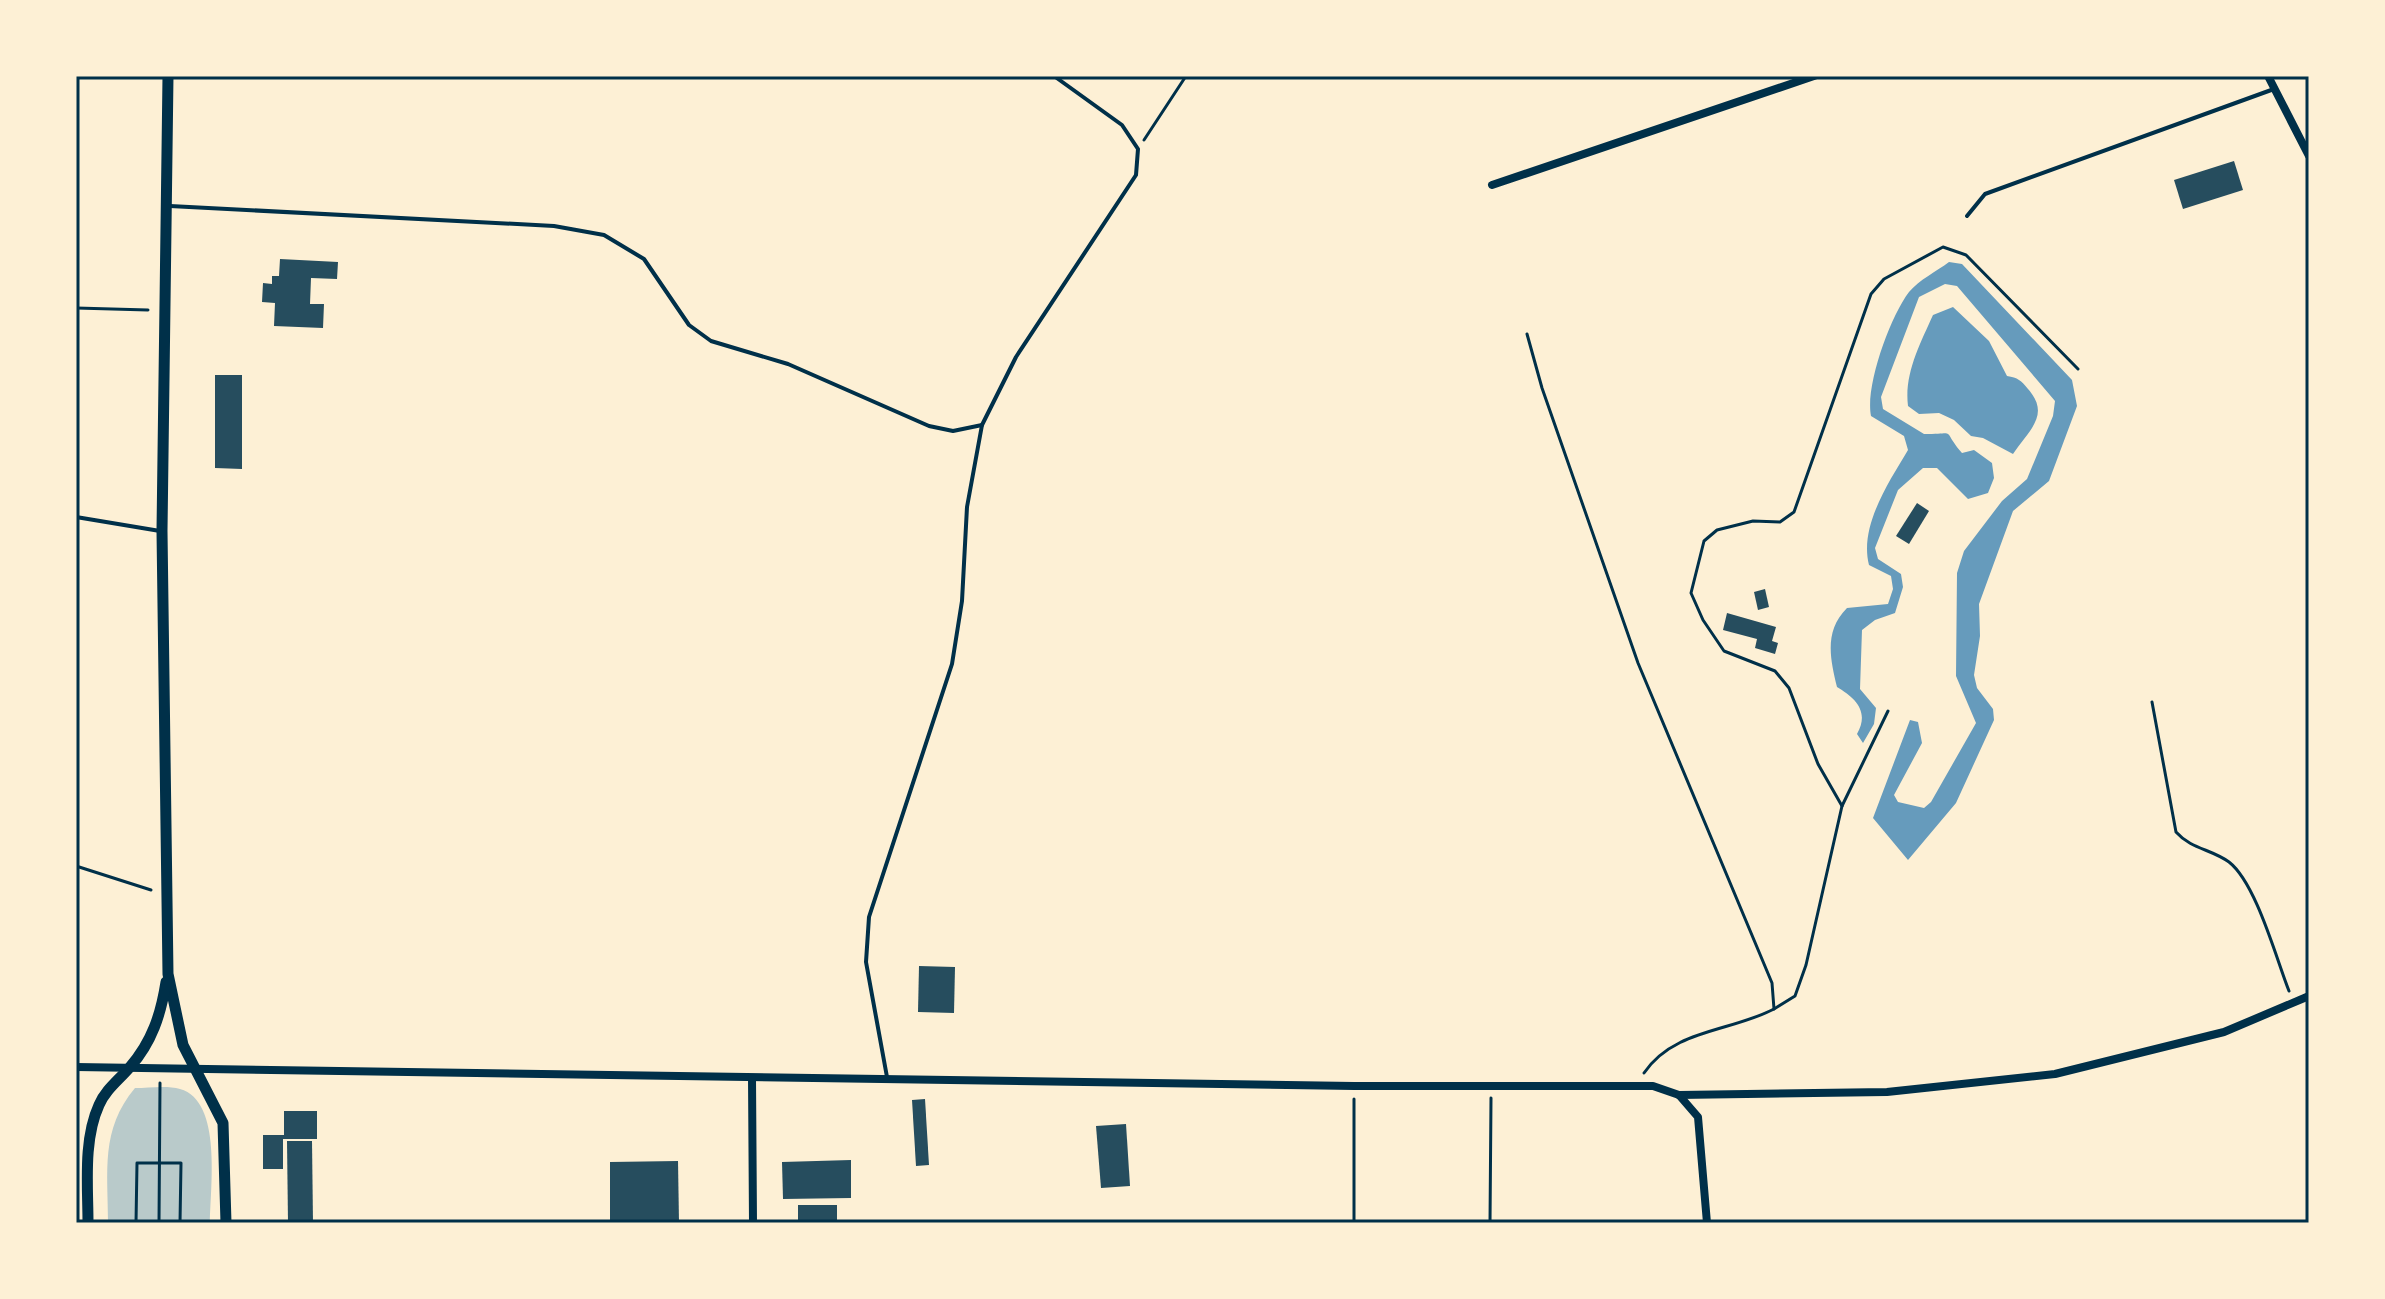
<svg xmlns="http://www.w3.org/2000/svg" width="2385" height="1299" viewBox="0 0 2385 1299" font-family="'Titillium Web',sans-serif">
<style>
.green{fill:#b9caca}
.water{fill:#669bbc}
.building{fill:#264d5e}
.lines{fill:none;stroke-linecap:round;stroke-linejoin:round}
.path{stroke:#003049;stroke-width:3}
.service{stroke:#003049;stroke-width:4}
.minor{stroke:#003049;stroke-width:8}
.tertiary{stroke:#003049;stroke-width:11}
.neatline{fill:none;stroke:#003049;stroke-width:3}
</style>
<rect width="100%" height="100%" fill="#fdf0d5"/>
<path class="green" d="M135 1088C149 1088 167 1085 180 1089 223 1101 210 1189 210 1223H108C108 1171 100 1130 135 1088Z"/>
<g class="water">
<path d="M1949 262 1962 264 2072 380 2077 406 2049 481 2013 511 1979 604 1980 636 1974 675 1977 688 1993 709 1994 720 1956 803 1908 860 1873 818 1910 720 1918 722 1922 743 1894 795 1898 802 1924 808 1931 802 1976 723 1956 676 1957 573 1964 551 2002 501 2027 479 2053 416 2055 401 1957 286 1945 284 1919 297 1881 397 1883 409 1924 434C1959 434 1940 427 1962 453L1974 450 1992 463 1994 478 1988 493 1968 499 1937 468H1923L1898 490 1875 548 1878 559 1901 574 1903 587 1895 613 1875 620 1862 630 1860 689 1876 708 1874 724 1863 743 1857 734C1870 711 1855 698 1837 687 1830 658 1824 631 1847 608L1888 604 1893 589 1891 576 1869 565C1859 526 1889 482 1908 450L1904 436 1871 416C1865 386 1890 317 1909 292 1919 280 1937 271 1949 262Z"/>
<path d="M1953 307 1989 341 2007 376C2018 378 2021 380 2028 389 2051 415 2029 430 2013 454L1983 438 1971 436 1954 420 1939 413 1919 414 1908 406C1904 374 1920 344 1933 315Z"/>
</g>
<g class="building">
<polygon points="2234,161 2243,190 2183,209 2174,180"/>
<polygon points="280,259 338,262 337,279 311,278 310,304 324,304 323,328 274,326 275,303 262,302 263,283 272,284 272,276 279,276"/>
<polygon points="215,375 242,375 242,469 215,468"/>
<polygon points="1917,503 1929,511 1909,544 1896,536"/>
<polygon points="1765,589 1769,607 1758,610 1754,592"/>
<polygon points="1727,613 1776,627 1772,641 1778,643 1775,654 1755,648 1757,639 1723,630"/>
<polygon points="919,966 955,967 954,1013 918,1012"/>
<polygon points="925,1099 929,1165 916,1166 912,1100"/>
<polygon points="284,1111 317,1111 317,1139 283,1139 283,1169 263,1169 263,1135 284,1135"/>
<polygon points="1126,1124 1130,1186 1101,1188 1096,1126"/>
<polygon points="287,1141 312,1141 313,1223 288,1223"/>
<polygon points="851,1160 851,1198 783,1199 782,1162"/>
<polygon points="678,1161 679,1223 610,1223 610,1162"/>
<rect x="798" y="1205" width="39" height="18"/>
</g>
<g class="lines">
<g class="path">
<polyline points="1144,140 1186,76"/>
<polyline points="76,308 148,310"/>
<path d="M1527 334 1542 388 1638 663 1772 983 1774 1009C1730 1032 1674 1029 1644 1073"/>
<path d="M2152 702 2176 832C2191 849 2211 849 2229 862 2256 883 2276 958 2289 991"/>
<polyline points="1842,806 1818,764 1789,688 1775,671 1724,651 1703,620 1691,593 1704,541 1717,530 1753,521 1780,522 1794,512 1871,294 1884,279 1943,247 1966,255 2078,369"/>
<polyline points="76,866 151,890"/>
<polyline points="1774,1009 1795,996 1806,965 1842,806 1888,711"/>
<polyline points="136,1223 137,1163 181,1163 180,1223"/>
<polyline points="159,1223 160,1083"/>
<polyline points="1354,1223 1354,1099"/>
<polyline points="1490,1223 1491,1098"/>
</g>
<g class="service">
<polyline points="170,206 554,226 604,235 644,259 689,325 711,341 788,364 929,426 953,431 982,425"/>
<polyline points="1967,216 1985,194 2274,89"/>
<polyline points="76,517 160,531"/>
<polyline points="887,1077 866,962 869,917 952,664 962,601 967,507 982,425 1016,357 1136,175 1138,149 1122,125 1054,76"/>
</g>
<g class="minor">
<polyline points="2268,76 2309,156"/>
<polyline points="1492,185 1814,76"/>
<polyline points="76,1067 1354,1086 1653,1086 1679,1095 1698,1117 1707,1223"/>
<polyline points="752,1078 753,1223"/>
<polyline points="1679,1095 1887,1092 2055,1074 2224,1032 2309,996"/>
</g>
<g class="tertiary">
<polyline points="168,76 162,531 168,974 183,1045 223,1123 226,1223"/>
<path d="M88 1223C88 1186 83 1140 99 1105 106 1089 119 1080 130 1067 152 1042 161 1014 166 982"/>
</g>
</g>
<rect width="2385" height="1299" fill="none" stroke="#fdf0d5" stroke-width="156"/>
<rect x="78" y="78" width="2229" height="1143" class="neatline"/>
</svg>
